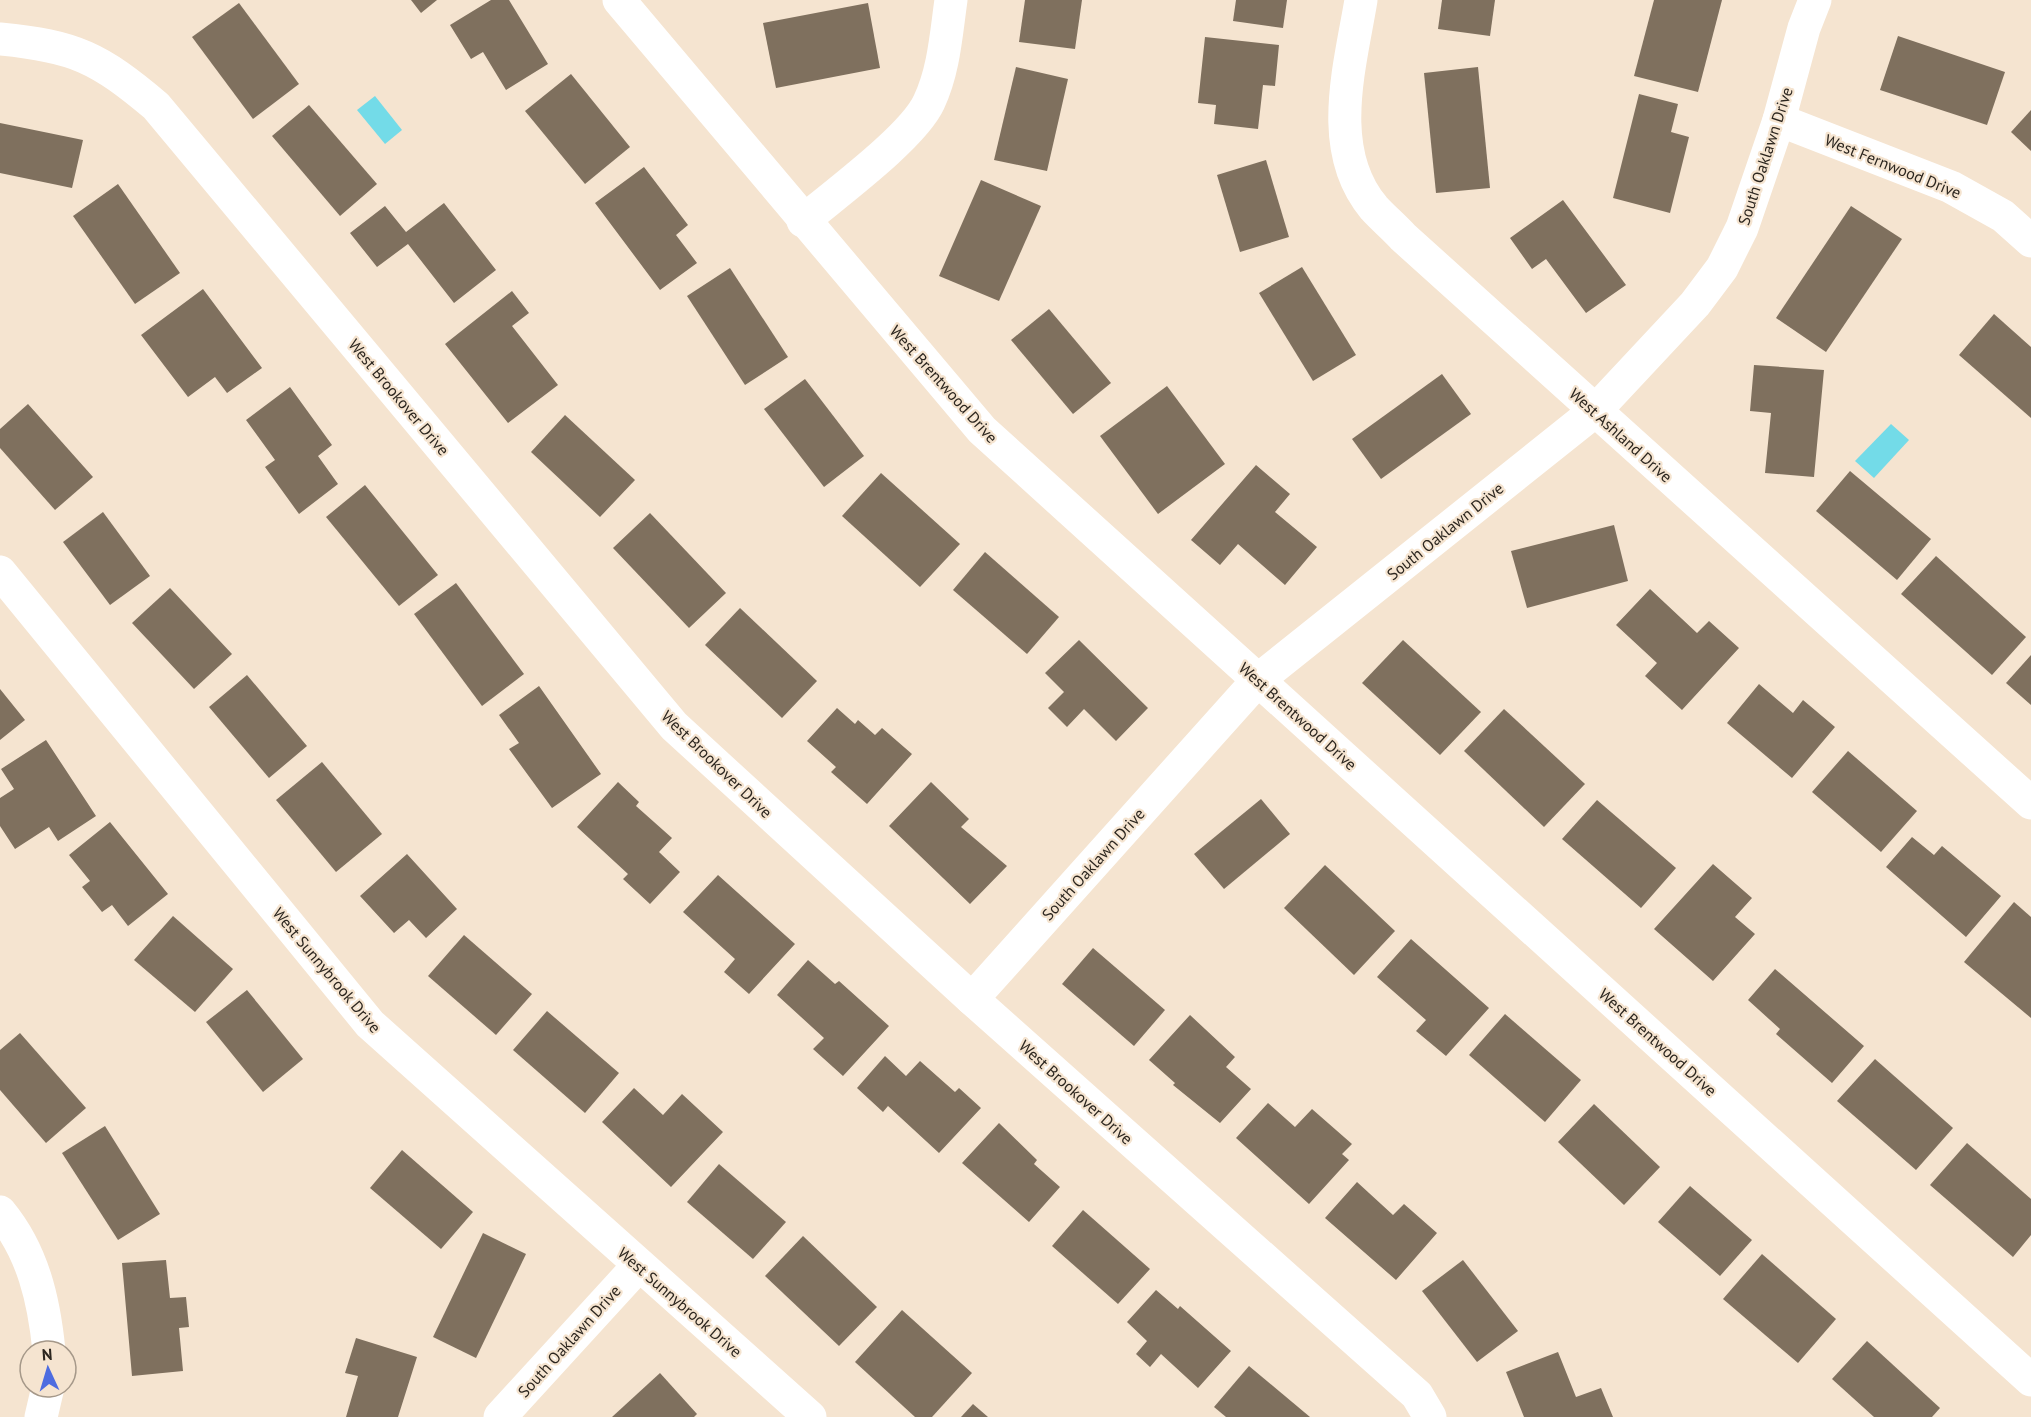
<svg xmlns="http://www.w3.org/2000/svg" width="2031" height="1417" viewBox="0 0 2031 1417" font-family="'PT Sans',sans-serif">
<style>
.water{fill:#73dbe8}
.building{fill:#7f705e}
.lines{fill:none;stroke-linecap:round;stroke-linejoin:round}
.street{stroke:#fff;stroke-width:33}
.labels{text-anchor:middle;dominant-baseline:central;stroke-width:4.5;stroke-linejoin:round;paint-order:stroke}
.street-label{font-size:16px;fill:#2c261f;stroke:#f5e4d0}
</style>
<rect width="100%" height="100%" fill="#f5e4d0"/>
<g class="water">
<polygon points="375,96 402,130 385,144 357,110"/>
<polygon points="1891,424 1909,440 1874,478 1855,461"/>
</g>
<g class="building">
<polygon points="411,0 437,0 421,13"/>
<polygon points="491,0 509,0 548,64 506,90 483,52 471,59 450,25"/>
<polygon points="1025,0 1082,0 1075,49 1019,42"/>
<polygon points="1236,0 1287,0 1283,28 1233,21"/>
<polygon points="1442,0 1495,0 1490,36 1438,29"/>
<polygon points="1654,0 1722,0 1698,92 1634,76"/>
<polygon points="239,3 299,84 253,119 192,37"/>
<polygon points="868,3 880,68 776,88 763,23"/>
<polygon points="1898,36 2005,72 1987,125 1880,90"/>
<polygon points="1205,37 1279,45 1275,86 1263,85 1258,129 1214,124 1216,105 1198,103"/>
<polygon points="1016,67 1068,79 1047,171 994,160"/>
<polygon points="1478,67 1490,188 1436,193 1424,73"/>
<polygon points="571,74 630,147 585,184 525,111"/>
<polygon points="1639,94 1678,104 1671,132 1689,137 1670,213 1613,198"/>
<polygon points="309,105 377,184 340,216 272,136"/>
<polygon points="2031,110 2031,151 2011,132"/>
<polygon points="0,123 83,140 72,188 0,173"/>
<polygon points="1266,160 1289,237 1240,252 1217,175"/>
<polygon points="644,167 688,225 676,235 697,263 660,290 595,203"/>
<polygon points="981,180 1041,206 999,301 939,276"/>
<polygon points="118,184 180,273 135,304 73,216"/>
<polygon points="1563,200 1626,285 1586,313 1546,259 1532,269 1510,238"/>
<polygon points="444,203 496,270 454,303 408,244 377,267 350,233 385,206 406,232"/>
<polygon points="1851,206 1902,239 1826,352 1776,318"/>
<polygon points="1302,267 1356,355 1313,381 1259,293"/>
<polygon points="730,268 788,357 745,385 687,296"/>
<polygon points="203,289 262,368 227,393 215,377 188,397 141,335"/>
<polygon points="512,291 529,313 512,326 558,385 508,423 445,344"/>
<polygon points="1049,309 1111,383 1073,414 1011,340"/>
<polygon points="1994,314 2031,347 2031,418 1959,355"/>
<polygon points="1754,365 1824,370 1814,477 1765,473 1771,413 1750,411"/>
<polygon points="1442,374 1471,414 1381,479 1352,439"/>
<polygon points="805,379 864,456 824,487 764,409"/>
<polygon points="1167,386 1225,464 1158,514 1100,436"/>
<polygon points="290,387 332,445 318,456 338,484 299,514 265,467 275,460 246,420"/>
<polygon points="28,404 93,477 55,510 0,448 0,429"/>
<polygon points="565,415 635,480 600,517 531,452"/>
<polygon points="1256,465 1290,494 1275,512 1317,547 1285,585 1238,544 1220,565 1191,540"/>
<polygon points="1850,471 1931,539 1897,580 1816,511"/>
<polygon points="881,473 960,544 920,587 842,516"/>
<polygon points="365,485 438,575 399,606 326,517"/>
<polygon points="103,512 150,576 110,605 63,542"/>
<polygon points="650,513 726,593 689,628 613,548"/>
<polygon points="1614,525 1628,581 1527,608 1511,551"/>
<polygon points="985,552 1059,617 1027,654 953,590"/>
<polygon points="1936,556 2026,637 1992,675 1901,594"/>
<polygon points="456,583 524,674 482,706 414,614"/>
<polygon points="170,588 232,654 194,689 132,623"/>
<polygon points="1650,589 1697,633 1709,621 1739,648 1682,710 1645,676 1657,663 1616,625"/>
<polygon points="740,608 817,681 782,718 705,645"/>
<polygon points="1079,640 1148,708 1116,741 1084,709 1067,727 1048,708 1064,692 1045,673"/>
<polygon points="1403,640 1481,712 1440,755 1362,683"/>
<polygon points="2031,655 2031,705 2006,683"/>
<polygon points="247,675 307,746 269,778 209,707"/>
<polygon points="1759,684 1793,713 1803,700 1835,727 1792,778 1727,723"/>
<polygon points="539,686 601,774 552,808 509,749 519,743 499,715"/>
<polygon points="0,689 25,720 0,740"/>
<polygon points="837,708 855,724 858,720 875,735 882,728 912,754 867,804 831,772 836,767 807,741"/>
<polygon points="1504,709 1585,784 1544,827 1464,751"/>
<polygon points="46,740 96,816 58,841 49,827 15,849 0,826 0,798 14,789 1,769"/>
<polygon points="1848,751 1917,811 1881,852 1812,792"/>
<polygon points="322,762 382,834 336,872 276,800"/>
<polygon points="618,782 639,802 636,806 672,838 659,852 680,872 650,904 623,879 628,874 577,827"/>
<polygon points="931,782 969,819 961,827 1007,866 970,904 889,826"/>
<polygon points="1261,799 1290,834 1224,889 1194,854"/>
<polygon points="1597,800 1676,868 1641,908 1562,839"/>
<polygon points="110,822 168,894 128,926 112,905 102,912 82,887 90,881 69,855"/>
<polygon points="1912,837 1934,855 1942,846 2001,896 1966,937 1886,867"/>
<polygon points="407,854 457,909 426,938 409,920 394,933 360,896"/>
<polygon points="1713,864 1752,898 1735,917 1755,934 1713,981 1654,929"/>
<polygon points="1325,865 1395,931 1354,975 1284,908"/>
<polygon points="718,875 795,944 749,994 724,972 735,959 683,912"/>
<polygon points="2014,902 2031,917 2031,1018 1964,962"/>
<polygon points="173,916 233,969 195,1012 134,960"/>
<polygon points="464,935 532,994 496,1035 428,976"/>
<polygon points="1411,939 1489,1008 1446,1056 1416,1031 1426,1020 1377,977"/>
<polygon points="1093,948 1165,1010 1134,1046 1062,984"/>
<polygon points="808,960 835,984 839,981 889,1026 843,1076 813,1049 824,1038 777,995"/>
<polygon points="1775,969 1864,1046 1832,1083 1776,1034 1780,1029 1748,1000"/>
<polygon points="247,990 303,1059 263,1092 206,1022"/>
<polygon points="547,1011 619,1073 585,1113 513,1050"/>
<polygon points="1505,1014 1581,1080 1545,1122 1469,1055"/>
<polygon points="1190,1015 1235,1057 1226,1067 1251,1089 1220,1123 1173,1085 1175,1083 1149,1060"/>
<polygon points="20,1033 86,1108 46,1143 0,1090 0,1050"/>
<polygon points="885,1056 906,1076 920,1061 955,1092 959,1088 981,1108 939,1153 888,1106 883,1112 857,1088"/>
<polygon points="1875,1059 1953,1128 1916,1170 1837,1101"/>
<polygon points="634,1088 663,1115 682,1094 723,1132 671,1187 602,1122"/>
<polygon points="1268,1103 1295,1127 1312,1109 1352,1144 1342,1154 1349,1160 1309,1204 1236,1138"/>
<polygon points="1594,1104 1660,1167 1624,1205 1558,1142"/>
<polygon points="999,1123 1037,1160 1034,1164 1060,1187 1029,1222 962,1163"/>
<polygon points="105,1126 160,1214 118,1240 62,1153"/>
<polygon points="1967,1143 2031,1199 2031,1235 2013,1257 1930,1185"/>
<polygon points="402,1150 473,1212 441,1249 370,1188"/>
<polygon points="719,1164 786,1222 753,1259 687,1202"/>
<polygon points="1357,1182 1393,1215 1404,1204 1437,1233 1396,1280 1325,1218"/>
<polygon points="1690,1186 1752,1240 1720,1276 1658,1222"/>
<polygon points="1083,1210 1150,1269 1118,1304 1052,1246"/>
<polygon points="483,1233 526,1254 476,1358 433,1337"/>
<polygon points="803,1236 877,1307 839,1346 765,1276"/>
<polygon points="1762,1254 1836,1319 1798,1363 1723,1299"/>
<polygon points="166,1260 170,1298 186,1297 189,1327 179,1328 183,1371 132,1376 122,1263"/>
<polygon points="1463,1260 1518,1331 1477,1362 1422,1291"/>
<polygon points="1156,1290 1178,1309 1180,1306 1231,1351 1198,1388 1161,1354 1150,1367 1136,1354 1147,1341 1127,1322"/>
<polygon points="902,1310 972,1373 932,1417 915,1417 855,1362"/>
<polygon points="356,1338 417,1357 398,1417 346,1417 358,1376 345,1373"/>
<polygon points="1867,1341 1940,1408 1932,1417 1874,1417 1832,1379"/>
<polygon points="1558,1352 1576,1397 1601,1388 1613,1417 1524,1417 1506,1372"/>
<polygon points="1249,1366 1310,1417 1226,1417 1214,1407"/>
<polygon points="660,1373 697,1414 694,1417 612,1417"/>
<polygon points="973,1404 988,1417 961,1417"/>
</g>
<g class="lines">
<g class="street">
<polyline points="619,0 982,430 2031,1380"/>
<path d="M1361 0C1350 67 1325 150 1374 208 1383 218 1394 227 1403 237L2031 803"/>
<path d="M0 39C75 46 99 58 156 106L674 726 972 999 1417 1395 1430 1417"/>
<polyline points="1779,120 1951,187 2003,216 2031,241"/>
<path d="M803 221C835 194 913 137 929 102 944 70 946 35 951 0"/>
<polyline points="0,572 370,1024 810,1417"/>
<polyline points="972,999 1258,680 1595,411 1695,304 1722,268 1742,228 1779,120 1804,28 1815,0"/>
<path d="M0 1212C33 1252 44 1300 49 1351"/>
<polyline points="41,1417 48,1387"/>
<polyline points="500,1417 638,1266"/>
</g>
</g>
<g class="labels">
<g class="street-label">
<text transform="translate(1765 156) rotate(-72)">South Oaklawn Drive</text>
<text transform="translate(1893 166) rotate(22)">West Fernwood Drive</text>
<text transform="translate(944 384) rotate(48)">West Brentwood Drive</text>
<text transform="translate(399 397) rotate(50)">West Brookover Drive</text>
<text transform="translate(1621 435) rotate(42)">West Ashland Drive</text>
<text transform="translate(1445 531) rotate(-39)">South Oaklawn Drive</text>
<text transform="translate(1298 716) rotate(42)">West Brentwood Drive</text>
<text transform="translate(717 764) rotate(44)">West Brookover Drive</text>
<text transform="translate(1093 864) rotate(-48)">South Oaklawn Drive</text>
<text transform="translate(327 970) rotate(50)">West Sunnybrook Drive</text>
<text transform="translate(1658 1042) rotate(42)">West Brentwood Drive</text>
<text transform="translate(1076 1092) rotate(42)">West Brookover Drive</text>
<text transform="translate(680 1302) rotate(41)">West Sunnybrook Drive</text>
<text transform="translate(569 1341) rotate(-48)">South Oaklawn Drive</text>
</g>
</g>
<g transform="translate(48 1369) rotate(356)"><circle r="28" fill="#f5e4d0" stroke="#a59889" stroke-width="1.5"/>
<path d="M0-4.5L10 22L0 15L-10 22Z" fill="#4d6ce0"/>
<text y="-9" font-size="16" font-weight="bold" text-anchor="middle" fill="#2c261f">N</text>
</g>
</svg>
